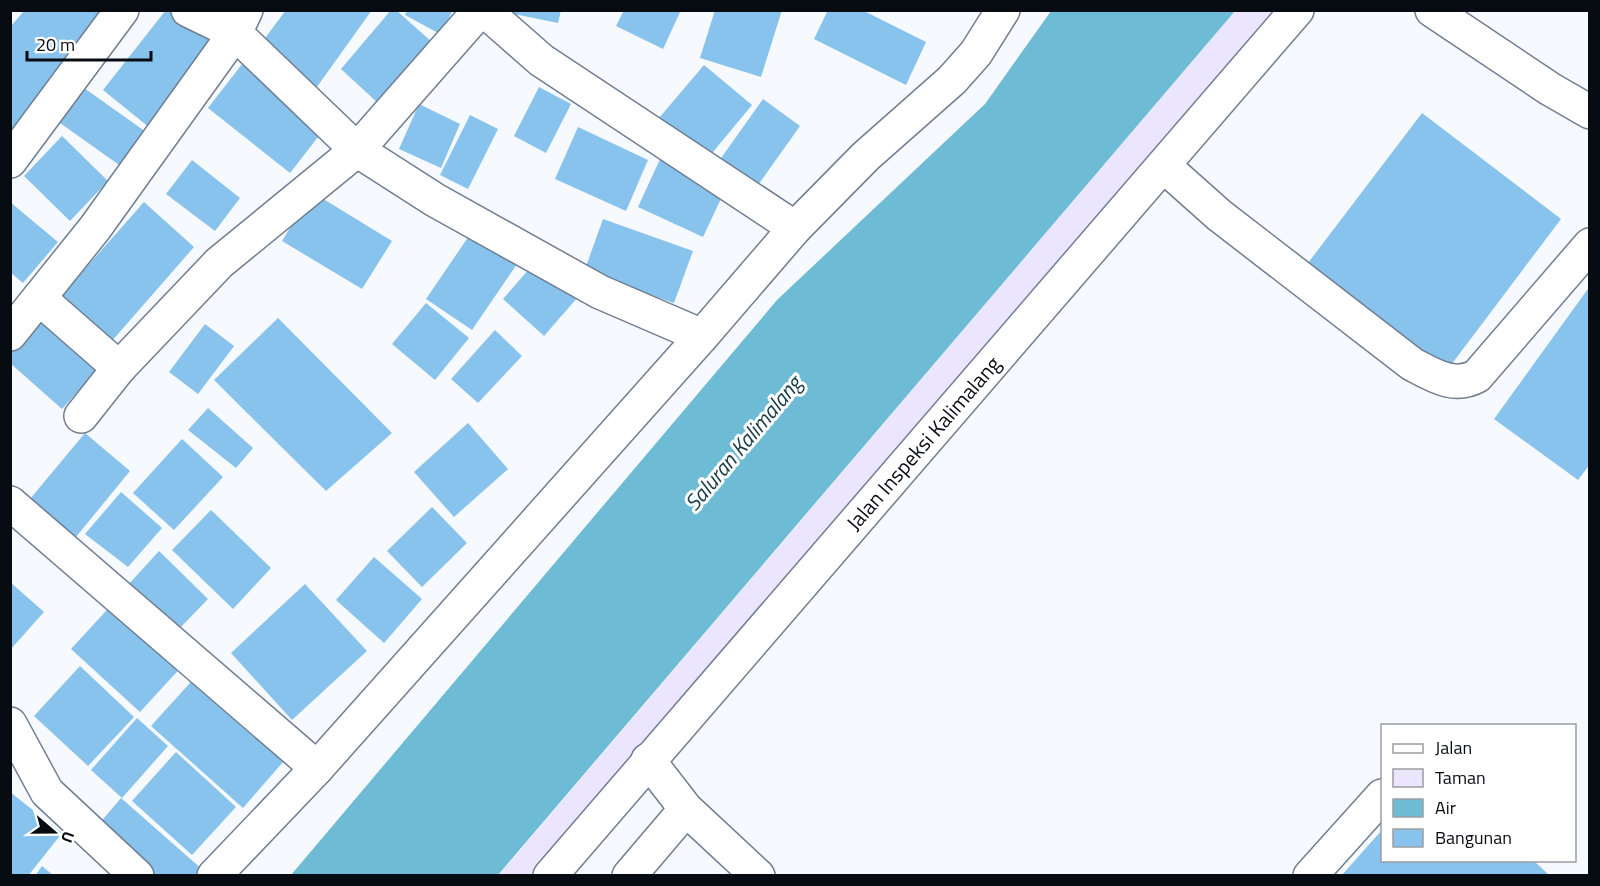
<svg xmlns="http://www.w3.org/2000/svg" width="1600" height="886" viewBox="0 0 1600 886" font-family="'Titillium Web',sans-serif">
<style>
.green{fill:#ebe6fe}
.water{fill:#6dbbd4}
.building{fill:#88c3ed}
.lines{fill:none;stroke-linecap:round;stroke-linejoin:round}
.minor-casing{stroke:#707e91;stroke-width:36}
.major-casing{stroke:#707e91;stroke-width:36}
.minor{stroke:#fff;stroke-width:33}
.major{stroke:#fff;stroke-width:33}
.labels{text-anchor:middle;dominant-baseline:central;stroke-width:6;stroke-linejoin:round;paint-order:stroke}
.street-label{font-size:21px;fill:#070b12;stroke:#fff}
.water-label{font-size:22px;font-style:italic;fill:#163b46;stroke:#fff}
</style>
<rect width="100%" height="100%" fill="#f6f9fd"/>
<polygon class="green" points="1235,11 1296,11 552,875 498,876"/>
<polygon class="water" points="1051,11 1235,11 498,875 291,875 777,300 985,104"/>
<g class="building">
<polygon points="25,10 113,10 10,133 10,27"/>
<polygon points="166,10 178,10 218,43 150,128 103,90"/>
<polygon points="286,10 372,10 314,91 257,49"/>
<polygon points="391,10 396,10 433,43 379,104 341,69"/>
<polygon points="407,10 453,10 440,34 405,15"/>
<polygon points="515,10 561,10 558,23 514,14"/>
<polygon points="624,10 681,10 663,49 616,26"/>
<polygon points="715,10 782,10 761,77 700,58"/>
<polygon points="828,10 862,10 926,42 906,85 814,39"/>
<polygon points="246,59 329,123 290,173 208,108"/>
<polygon points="704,65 752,105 708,158 659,118"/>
<polygon points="539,87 571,104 546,153 514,136"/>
<polygon points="84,88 146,132 122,167 60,123"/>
<polygon points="763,99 800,126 756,188 719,161"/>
<polygon points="419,104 460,124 441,168 399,149"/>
<polygon points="1422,113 1561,219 1448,369 1308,263"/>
<polygon points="470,115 498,129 468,189 440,175"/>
<polygon points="578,127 648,160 626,211 555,179"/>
<polygon points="62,136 108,181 70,221 24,176"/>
<polygon points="661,157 726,188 703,237 638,207"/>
<polygon points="192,160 240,198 215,231 166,194"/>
<polygon points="312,192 392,241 362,289 282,241"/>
<polygon points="10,202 58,242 23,283 10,272"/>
<polygon points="144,202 194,247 104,350 53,305"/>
<polygon points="603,219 693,251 674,303 584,272"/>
<polygon points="473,230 519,261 472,330 426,299"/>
<polygon points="537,260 578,297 544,336 503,299"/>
<polygon points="1590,286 1590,464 1578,480 1494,419"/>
<polygon points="426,303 469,338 435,380 392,344"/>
<polygon points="41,312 101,365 62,409 10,363 10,347"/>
<polygon points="278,318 392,433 326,491 214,380"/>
<polygon points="205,324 234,346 198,394 169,372"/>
<polygon points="495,330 522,356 478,403 451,379"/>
<polygon points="208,408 253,448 236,468 188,430"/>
<polygon points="468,423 508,469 454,517 414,472"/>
<polygon points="85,433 130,471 71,543 25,505"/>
<polygon points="182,439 223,477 174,530 133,493"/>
<polygon points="121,492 162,528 128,567 85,534"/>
<polygon points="432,507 467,543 422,587 387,551"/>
<polygon points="211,510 271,568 233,609 172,550"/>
<polygon points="159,551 208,599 176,632 128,585"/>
<polygon points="374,557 422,599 384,643 336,600"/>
<polygon points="10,582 44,612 10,650"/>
<polygon points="305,584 367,651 292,720 231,653"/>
<polygon points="116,600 185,663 140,712 71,649"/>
<polygon points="80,666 134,717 88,766 34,716"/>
<polygon points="199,673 290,754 243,808 151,726"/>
<polygon points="137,718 168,746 122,798 91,770"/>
<polygon points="176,752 236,807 192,855 132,801"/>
<polygon points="10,792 62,833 28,876 10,876"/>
<polygon points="121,798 204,871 200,876 142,876 92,832"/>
<polygon points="1382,830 1382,860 1533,860 1550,876 1341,876"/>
<polygon points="42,866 54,876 35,876"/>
</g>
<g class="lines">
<defs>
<g id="minor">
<polyline points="188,10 235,33 357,150 435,200 600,292 702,336"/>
<polyline points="484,10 541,60 795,228"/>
<polyline points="1432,10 1550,89 1590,112"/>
<polyline points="10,161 122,10"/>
<path d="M1164 166 1219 215 1412 364C1433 375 1454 389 1477 376L1590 245"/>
<polyline points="39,298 119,368"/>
<polyline points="10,334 95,228 235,33 246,10"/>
<polyline points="81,416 119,368 219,263 357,150 480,10"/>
<polyline points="10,503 317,768"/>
<polyline points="10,724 47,792 137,876"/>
<polyline points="648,760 686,809 758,876"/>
<polyline points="214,876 317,768 702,336 795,228 866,156 952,80 976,53 1003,10"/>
<polyline points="629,876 686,809"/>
<polyline points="1310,876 1382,796"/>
</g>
<polyline id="major" points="550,876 1297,10"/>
</defs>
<use href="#minor" class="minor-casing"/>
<use href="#major" class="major-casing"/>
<use href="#minor" class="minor"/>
<use href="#major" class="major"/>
</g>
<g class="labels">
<g class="street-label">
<text transform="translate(923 443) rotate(-49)">Jalan Inspeksi Kalimalang</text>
</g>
<g class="water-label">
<text transform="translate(743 443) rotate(-50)">Saluran Kalimalang</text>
</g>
</g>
<rect width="1600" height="886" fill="none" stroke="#070b12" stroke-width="24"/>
<rect x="1381" y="724" width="195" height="138" fill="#ffffff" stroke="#9c9da0" stroke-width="1.5"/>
<rect x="1393" y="744" width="30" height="9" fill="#ffffff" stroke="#9c9da0" stroke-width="1.5"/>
<text x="1435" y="754" font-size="18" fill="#070b12">Jalan</text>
<rect x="1393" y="769" width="30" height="18" fill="#ebe6fe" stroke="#9c9da0" stroke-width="1.5"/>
<text x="1435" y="784" font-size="18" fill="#070b12">Taman</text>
<rect x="1393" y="799" width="30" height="18" fill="#6dbbd4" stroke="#9c9da0" stroke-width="1.5"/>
<text x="1435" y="814" font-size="18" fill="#070b12">Air</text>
<rect x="1393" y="829" width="30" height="18" fill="#88c3ed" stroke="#9c9da0" stroke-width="1.5"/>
<text x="1435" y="844" font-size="18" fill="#070b12">Bangunan</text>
<g transform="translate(54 832) rotate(110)" stroke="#ffffff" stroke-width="4.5" paint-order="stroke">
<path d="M0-4.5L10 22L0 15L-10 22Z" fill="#070b12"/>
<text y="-9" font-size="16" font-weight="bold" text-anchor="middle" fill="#070b12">U</text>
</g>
<path d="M27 51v9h124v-9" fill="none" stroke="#070b12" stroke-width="3"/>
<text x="36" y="51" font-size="18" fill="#070b12" stroke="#ffffff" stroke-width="4.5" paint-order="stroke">20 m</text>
</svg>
